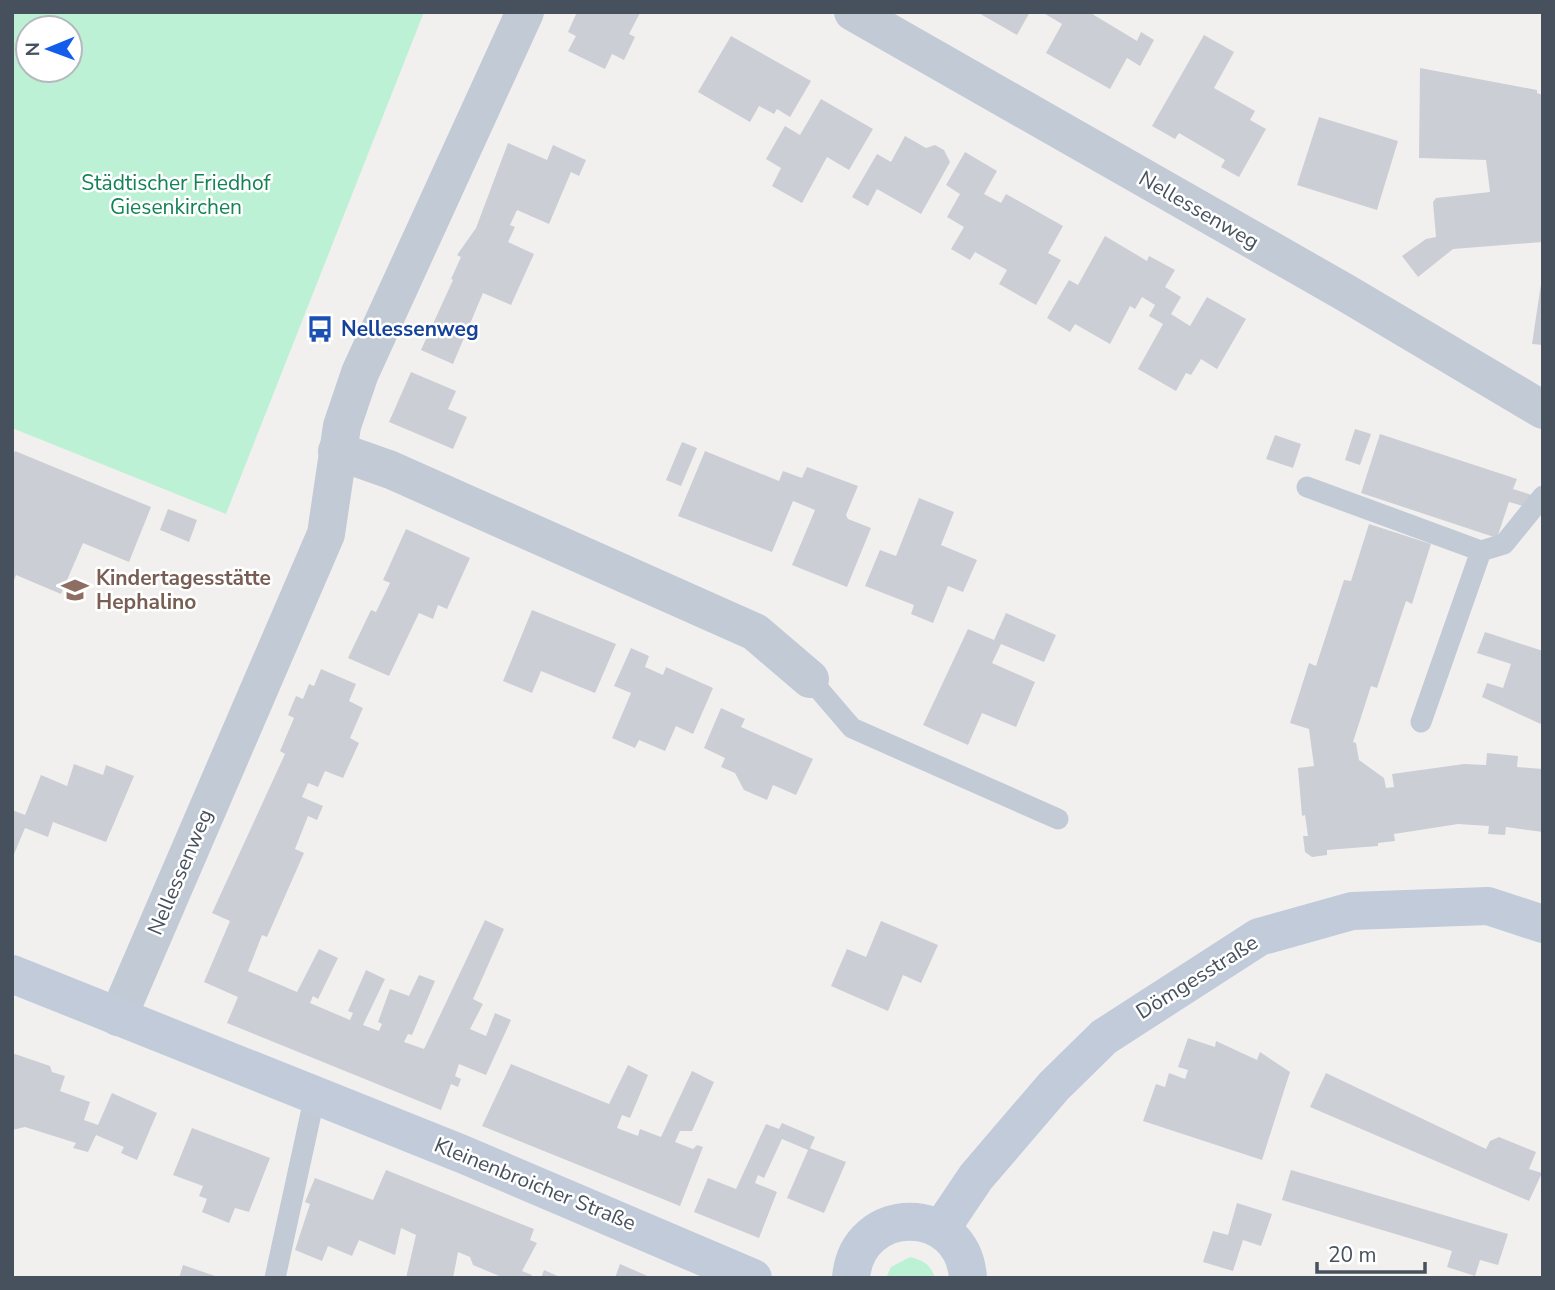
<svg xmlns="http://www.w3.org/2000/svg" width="1555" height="1290" viewBox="0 0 1555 1290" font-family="'Nunito Sans',sans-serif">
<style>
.green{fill:#bcf1d5;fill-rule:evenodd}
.building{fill:#cbced5}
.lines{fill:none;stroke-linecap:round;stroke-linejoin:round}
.service{stroke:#c2cad5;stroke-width:21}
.minor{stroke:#c2cad5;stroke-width:38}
.secondary{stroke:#c1cbd9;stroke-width:38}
.labels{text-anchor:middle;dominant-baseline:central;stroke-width:5;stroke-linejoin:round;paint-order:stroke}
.park-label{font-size:21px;fill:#138355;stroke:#fff}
.street-label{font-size:21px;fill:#47515e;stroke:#fff}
.transit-label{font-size:21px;font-weight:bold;fill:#164399;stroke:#fff;text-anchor:start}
.education-label{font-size:21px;font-weight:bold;fill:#785e54;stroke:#fff;text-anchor:start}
</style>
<rect width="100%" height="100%" fill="#f2f0ef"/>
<g class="green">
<path d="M12 12H424L226 514 12 428ZM28 28H70V70H28Z"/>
<path d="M910 1257C923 1260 931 1265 935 1278H886L891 1267Z"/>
</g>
<g class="building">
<polygon points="577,12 640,13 629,34 635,37 624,60 612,54 605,69 568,51 576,36 568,32"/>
<polygon points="977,12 1030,12 1017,35"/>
<polygon points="1042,12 1089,12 1137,41 1141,32 1154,40 1140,66 1127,58 1110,89 1046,53 1062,24"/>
<polygon points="1204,35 1234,52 1214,88 1255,111 1250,120 1266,129 1239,177 1221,167 1225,160 1179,133 1175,139 1152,126"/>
<polygon points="731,36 811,81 790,117 777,109 774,114 759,106 750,122 698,92"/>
<polygon points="1420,68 1537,90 1537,93 1543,95 1543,242 1453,249 1418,277 1402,256 1426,239 1436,237 1433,202 1436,198 1490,192 1486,160 1419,158"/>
<polygon points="821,99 873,129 849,170 827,157 802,203 772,186 781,168 766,159 785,126 800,135"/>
<polygon points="1319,117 1398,141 1377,210 1297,185"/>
<polygon points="905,136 926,148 935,145 944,150 950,162 921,214 877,189 868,206 852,197 877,154 891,162"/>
<polygon points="508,143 547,160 553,145 586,160 579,176 571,172 549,224 517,210 510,225 515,227 508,242 534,254 511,305 483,293 453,364 421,350 453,280 451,279 461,257 457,255 476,228"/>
<polygon points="965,152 997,171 984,194 1001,203 1006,194 1063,226 1048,253 1061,260 1036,305 999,284 1007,270 975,252 970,260 951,249 964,227 947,217 960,194 946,185"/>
<polygon points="1105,236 1147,261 1149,256 1175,270 1165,287 1181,297 1171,314 1190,326 1207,297 1246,319 1217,369 1201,359 1191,375 1186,373 1176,391 1138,369 1163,324 1149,316 1155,305 1142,297 1135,309 1130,306 1110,344 1075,324 1070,332 1047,318 1069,280 1078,285"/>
<polygon points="1541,284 1543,284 1543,345 1532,344"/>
<polygon points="411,372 456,391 448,409 467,417 453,449 389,422"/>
<polygon points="1355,429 1371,434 1360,465 1345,460"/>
<polygon points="1380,434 1517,479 1513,489 1532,495 1523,506 1509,502 1497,538 1361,493"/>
<polygon points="1275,435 1301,444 1293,468 1266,459"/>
<polygon points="682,442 697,448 681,486 666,480"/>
<polygon points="15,451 151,507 129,562 83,543 61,594 16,575 12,585 12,458"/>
<polygon points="705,451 779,481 783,471 802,478 807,467 858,486 846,515 848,519 871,528 847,587 792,565 815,510 793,501 772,552 678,516"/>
<polygon points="919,498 954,512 941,545 977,560 963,592 948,586 933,623 911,614 914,605 865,586 880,550 896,556"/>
<polygon points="168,509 197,520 189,542 160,530"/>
<polygon points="1369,524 1431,544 1412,604 1406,601 1377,688 1371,686 1353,742 1356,743 1359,760 1384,778 1386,788 1394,787 1392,774 1464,764 1486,765 1487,753 1518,756 1517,767 1543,769 1543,832 1506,827 1505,835 1488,834 1489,826 1458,824 1394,834 1395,841 1378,843 1378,846 1327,850 1327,855 1312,857 1305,852 1303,836 1308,836 1305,815 1302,816 1298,768 1314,766 1309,729 1290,723 1309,663 1316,666 1344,580 1351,581"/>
<polygon points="406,529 470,558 447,609 438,605 433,619 419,613 389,676 348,658 371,610 376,612 390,583 383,580"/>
<polygon points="532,610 616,644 595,693 541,671 532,693 503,681"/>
<polygon points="1006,613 1056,635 1044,662 1001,644 992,663 1035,682 1016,727 982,713 968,745 923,725 968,629 994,640"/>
<polygon points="1485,632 1543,651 1543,725 1482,697 1487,683 1503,688 1511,664 1477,653"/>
<polygon points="631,648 649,656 645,667 663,675 666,667 713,688 693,734 676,726 665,751 639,740 635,748 612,738 631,693 614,686"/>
<polygon points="321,669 356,684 349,701 363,708 350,738 359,743 343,778 325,771 318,787 308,783 302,797 323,806 317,820 308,816 295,849 304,853 267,937 262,935 248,971 297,992 319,949 338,958 318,999 313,996 310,1003 350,1020 353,1013 348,1011 366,970 385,979 363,1025 379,1031 382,1024 378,1022 390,989 409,996 419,975 435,981 412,1035 408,1034 404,1042 424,1049 485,920 504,929 473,999 483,1004 470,1029 486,1036 495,1013 511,1020 486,1075 459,1064 455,1076 461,1079 458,1087 451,1084 441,1110 227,1023 238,997 204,982 230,921 212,913 285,754 280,751 294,718 288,715 296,696 303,699 309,684 314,686"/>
<polygon points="721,708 745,719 741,727 813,759 796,795 773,785 767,800 744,790 735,773 721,767 725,758 704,748"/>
<polygon points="74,764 103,775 106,765 134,776 106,842 53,822 48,837 25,828 12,859 12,810 25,815 41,775 67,786"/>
<polygon points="881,921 938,945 921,983 903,975 888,1011 831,986 847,949 866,957"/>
<polygon points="1188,1038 1215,1047 1216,1041 1257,1060 1260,1052 1290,1072 1262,1160 1143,1121 1156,1084 1165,1087 1169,1073 1185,1079 1188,1070 1178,1067"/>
<polygon points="12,1053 50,1066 52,1072 65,1076 60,1091 90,1102 84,1120 98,1125 112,1093 157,1113 137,1160 121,1153 124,1147 96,1135 88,1152 73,1148 76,1143 25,1127 12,1130"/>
<polygon points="511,1064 609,1104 628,1065 648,1075 630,1118 622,1115 617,1128 638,1136 640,1129 661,1137 692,1071 714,1082 692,1131 680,1131 675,1142 693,1149 697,1145 703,1147 680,1206 482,1126"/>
<polygon points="1326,1073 1486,1149 1490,1141 1499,1137 1536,1152 1529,1169 1542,1173 1529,1201 1310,1107"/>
<polygon points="782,1123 815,1137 810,1148 846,1162 824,1213 787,1198 808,1150 782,1139 764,1178 758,1175 755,1183 777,1192 759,1238 694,1212 708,1178 736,1189 766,1124 779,1129"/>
<polygon points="192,1128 270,1158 249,1212 235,1208 229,1223 202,1212 207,1199 199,1196 203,1186 173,1175"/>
<polygon points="386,1170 534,1229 530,1240 537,1243 522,1271 532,1275 531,1278 504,1278 473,1265 470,1257 458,1252 453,1278 406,1278 416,1235 401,1228 395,1255 359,1240 352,1256 328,1246 322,1261 295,1250 310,1204 305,1202 315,1178 373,1200"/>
<polygon points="1291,1170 1508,1234 1498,1265 1480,1260 1475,1276 1447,1267 1452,1251 1282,1200"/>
<polygon points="1237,1203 1272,1214 1261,1246 1243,1240 1233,1271 1203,1262 1213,1231 1228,1235"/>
<polygon points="620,1264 652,1278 615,1278"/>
<polygon points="183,1265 218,1277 218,1278 179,1278"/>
<polygon points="544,1270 562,1278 541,1278"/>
</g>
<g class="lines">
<g class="service">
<polyline points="1307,487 1481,551"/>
<polyline points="810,679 852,728 1058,819"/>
<polyline points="1421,722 1481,551 1504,544 1543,496"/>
<polyline points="275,1278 315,1095"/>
</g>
<g class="minor">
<polyline points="853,12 1346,293 1543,410"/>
<polyline points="337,451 391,470 755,632 810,679"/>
<polyline points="118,1017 326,534 342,426 360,373 525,12"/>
</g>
<g class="secondary">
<polyline points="12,974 462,1154 753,1278"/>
<polyline points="941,1229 976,1177 1054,1086 1104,1037 1259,937 1352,911 1488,906 1543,924"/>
<path d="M851 1278C857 1203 963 1203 968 1278"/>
</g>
</g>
<defs>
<symbol id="bus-bare" viewBox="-9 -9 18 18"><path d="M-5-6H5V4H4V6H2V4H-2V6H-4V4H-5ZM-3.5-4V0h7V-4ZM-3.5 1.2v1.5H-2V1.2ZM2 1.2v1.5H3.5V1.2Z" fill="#1a4fb4" stroke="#fff" stroke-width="2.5" paint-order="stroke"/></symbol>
<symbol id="school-bare" viewBox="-9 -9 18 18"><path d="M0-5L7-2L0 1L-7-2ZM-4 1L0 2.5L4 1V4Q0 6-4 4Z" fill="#8d6e63" stroke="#fff" stroke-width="2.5" paint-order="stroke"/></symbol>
</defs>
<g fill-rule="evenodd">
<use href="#bus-bare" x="301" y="310" width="38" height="38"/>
<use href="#school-bare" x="56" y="571" width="38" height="38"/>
</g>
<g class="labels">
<g class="park-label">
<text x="176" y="183">Städtischer Friedhof<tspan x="176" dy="24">Giesenkirchen</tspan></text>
</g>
<g class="street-label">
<text transform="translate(1199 210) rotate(30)">Nellessenweg</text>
<text transform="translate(180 872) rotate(-67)">Nellessenweg</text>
<text transform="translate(1197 977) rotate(-32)">Dömgesstraße</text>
<text transform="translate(535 1184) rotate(22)">Kleinenbroicher Straße</text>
</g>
<g class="transit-label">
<text x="341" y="329">Nellessenweg</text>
</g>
<g class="education-label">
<text x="96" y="578">Kindertagesstätte<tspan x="96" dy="24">Hephalino</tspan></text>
</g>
</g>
<rect width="1555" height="1290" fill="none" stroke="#47515e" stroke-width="28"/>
<g transform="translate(49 49) rotate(269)"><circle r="33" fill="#ffffff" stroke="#b5b9bf" stroke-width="2"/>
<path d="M0-5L12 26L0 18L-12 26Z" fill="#125de9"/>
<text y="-10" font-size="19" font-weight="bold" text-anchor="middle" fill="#47515e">N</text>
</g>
<path d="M1317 1262v10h108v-10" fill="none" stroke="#47515e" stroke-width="3.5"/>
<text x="1328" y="1262" font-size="21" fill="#47515e" stroke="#ffffff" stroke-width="5" paint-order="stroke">20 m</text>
</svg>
